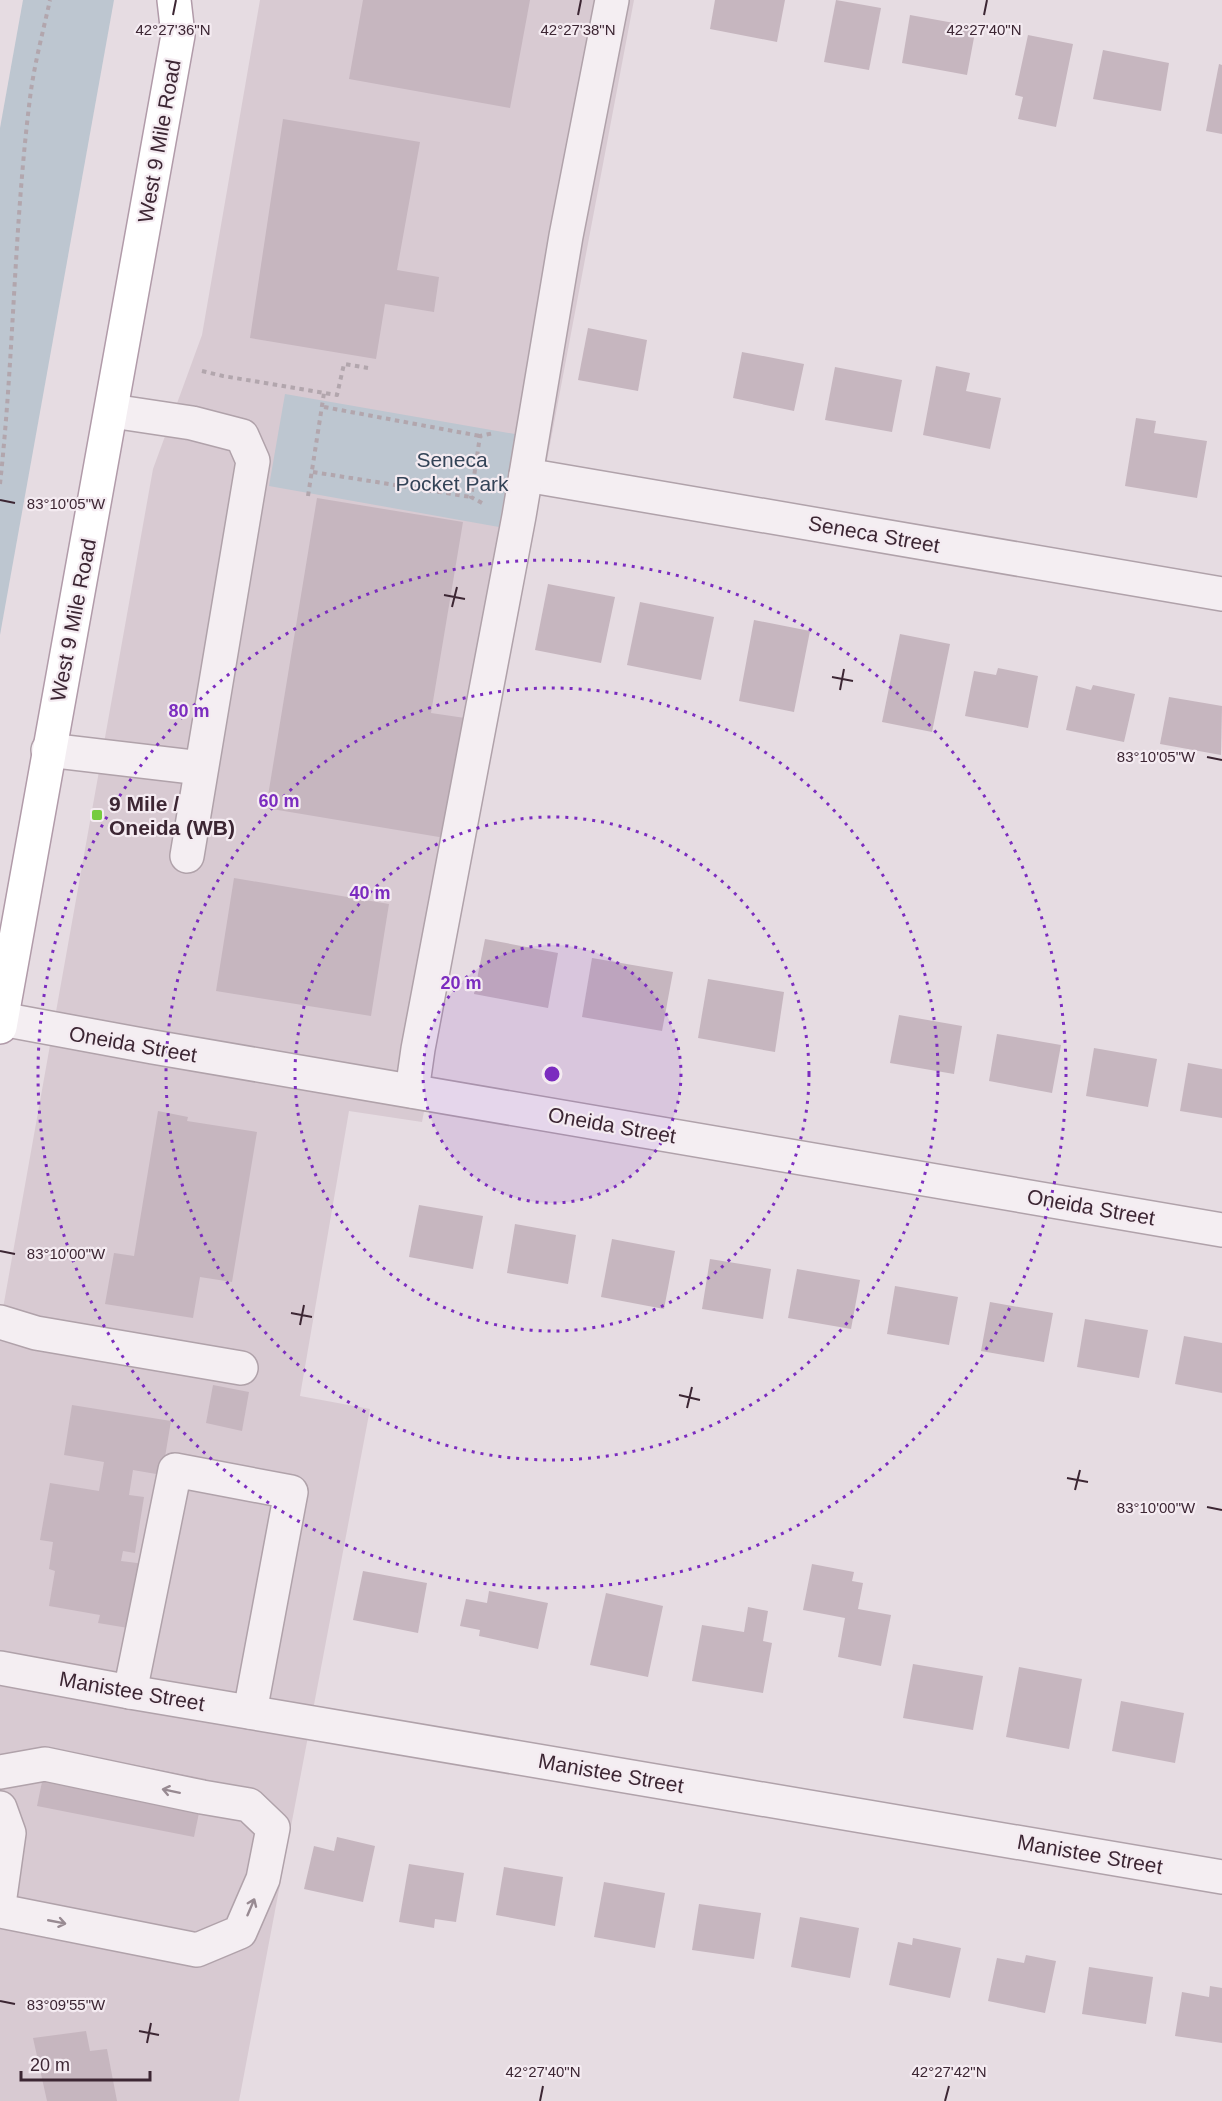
<svg xmlns="http://www.w3.org/2000/svg" width="1222" height="2101" viewBox="0 0 1222 2101" font-family="Arial,sans-serif">
<style>
.built{fill:#d8cad2}
.park{fill:#bdc6d0}
.building{fill:#c6b6bf}
.lines{fill:none;stroke-linecap:round;stroke-linejoin:round}
.minor-casing{stroke:#b0a2aa;stroke-width:36}
.major-casing{stroke:#b19ba9;stroke-width:36}
.path{stroke:#b2a6ad;stroke-width:4;stroke-dasharray:4.5 4.5;stroke-linecap:butt}
.minor{stroke:#f4eef2;stroke-width:33}
.major{stroke:#fff;stroke-width:33}
.oneway{stroke:#988a92}
.ticks{fill:none;stroke:#3c2633;stroke-width:2}
.ring{fill:none;stroke:#7b2cbf;stroke-width:3;stroke-dasharray:3 6}
.poi-dot{fill:#76cc3f;stroke:#f4ebf1;stroke-width:2}
.labels{text-anchor:middle;dominant-baseline:central;stroke-width:4.5;stroke-linejoin:round;paint-order:stroke}
.street-label{font-size:21px;fill:#3c2633;stroke:#f4ebf1}
.park-label{font-size:21px;fill:#334357;stroke:#f4ebf1}
.poi-label{font-size:21px;font-weight:bold;fill:#3c2633;stroke:#f4ebf1;text-anchor:start}
.ticks-label{font-size:15px;text-anchor:middle;fill:#3c2633;stroke:#f4ebf1;stroke-width:4.5;stroke-linejoin:round;paint-order:stroke}
.centre{fill:#7b2cbf;stroke:#f4ebf1;stroke-width:3}
.ring-label{font-size:18px;text-anchor:middle;font-weight:bold;fill:#7b2cbf;stroke:#f4ebf1;stroke-width:4.5;stroke-linejoin:round;paint-order:stroke}
</style>
<rect width="100%" height="100%" fill="#e6dce2"/>
<polygon class="built" points="260,0 634,0 422,1122 349,1111 300,1396 370,1409 239,2101 0,2101 0,1325 153,469 202,335"/>
<g class="park">
<polygon points="23,0 114,0 0,635 0,128"/>
<polygon points="285,394 515,434 499,527 269,486"/>
</g>
<g class="building">
<polygon points="363,0 530,0 510,108 349,79"/>
<polygon points="715,0 785,0 777,42 710,29"/>
<polygon points="836,0 881,8 869,70 824,62"/>
<polygon points="910,15 976,27 967,75 902,63"/>
<polygon points="1028,35 1073,44 1056,127 1018,119 1023,97 1015,95"/>
<polygon points="1103,50 1169,63 1161,111 1093,99"/>
<polygon points="1219,64 1222,65 1222,134 1206,131"/>
<polygon points="283,119 420,142 397,270 439,277 434,312 385,304 376,359 250,338"/>
<polygon points="588,328 647,340 638,391 578,380"/>
<polygon points="742,352 804,364 794,411 733,398"/>
<polygon points="936,366 970,373 966,391 1001,398 990,449 923,435"/>
<polygon points="835,367 902,380 892,432 825,420"/>
<polygon points="1136,418 1156,421 1154,433 1207,441 1197,498 1125,486"/>
<polygon points="317,498 463,522 431,713 465,718 445,838 266,808"/>
<polygon points="548,584 615,597 601,663 535,650"/>
<polygon points="640,602 714,617 701,680 627,665"/>
<polygon points="754,620 810,631 794,712 739,701"/>
<polygon points="900,634 950,644 932,732 882,722"/>
<polygon points="998,668 1038,676 1028,728 965,716 974,671 996,675"/>
<polygon points="1093,685 1135,694 1124,742 1066,730 1076,686 1091,690"/>
<polygon points="1169,697 1222,706 1221,755 1160,744"/>
<polygon points="234,878 389,904 371,1016 216,991"/>
<polygon points="485,939 558,953 548,1008 474,994"/>
<polygon points="592,958 673,972 662,1031 582,1017"/>
<polygon points="708,979 784,992 775,1052 698,1038"/>
<polygon points="899,1015 962,1026 954,1074 890,1063"/>
<polygon points="997,1034 1061,1045 1052,1093 989,1081"/>
<polygon points="1094,1048 1157,1059 1148,1107 1086,1096"/>
<polygon points="1188,1063 1222,1069 1222,1118 1180,1111"/>
<polygon points="158,1111 188,1117 187,1121 257,1132 232,1282 200,1277 193,1318 105,1304 114,1253 134,1256"/>
<polygon points="419,1205 483,1216 473,1269 409,1257"/>
<polygon points="515,1224 576,1235 568,1284 507,1273"/>
<polygon points="612,1239 675,1251 664,1309 601,1297"/>
<polygon points="710,1259 771,1269 763,1319 702,1309"/>
<polygon points="797,1269 860,1280 851,1329 788,1318"/>
<polygon points="895,1286 958,1297 949,1345 887,1334"/>
<polygon points="990,1302 1053,1313 1044,1362 981,1351"/>
<polygon points="1085,1319 1148,1330 1139,1378 1077,1367"/>
<polygon points="1184,1336 1222,1343 1222,1393 1175,1384"/>
<polygon points="213,1385 249,1392 242,1431 206,1423"/>
<polygon points="72,1405 171,1421 162,1475 133,1470 129,1495 144,1497 135,1553 123,1551 121,1561 145,1564 134,1629 98,1623 100,1615 49,1606 55,1571 49,1569 53,1542 40,1540 50,1483 99,1491 104,1462 64,1455"/>
<polygon points="812,1564 854,1572 852,1581 863,1583 858,1609 891,1615 881,1666 838,1657 845,1618 803,1610"/>
<polygon points="363,1571 427,1583 418,1633 353,1620"/>
<polygon points="489,1591 548,1603 538,1649 479,1636 480,1630 460,1626 466,1599 487,1603"/>
<polygon points="606,1593 663,1606 648,1677 590,1665"/>
<polygon points="748,1607 768,1611 763,1641 772,1643 763,1693 692,1681 702,1625 744,1632"/>
<polygon points="913,1664 983,1676 973,1730 903,1718"/>
<polygon points="1019,1667 1082,1679 1069,1749 1006,1737"/>
<polygon points="1121,1701 1184,1713 1175,1763 1112,1751"/>
<polygon points="49,1748 206,1779 194,1837 37,1806"/>
<polygon points="337,1837 375,1846 363,1902 304,1889 314,1846 334,1851"/>
<polygon points="409,1864 464,1873 456,1922 435,1919 434,1928 399,1922"/>
<polygon points="504,1867 563,1877 555,1926 496,1915"/>
<polygon points="604,1882 665,1893 655,1948 594,1937"/>
<polygon points="699,1904 761,1913 754,1959 692,1950"/>
<polygon points="800,1917 859,1928 850,1978 791,1967"/>
<polygon points="913,1938 961,1948 950,1998 889,1985 898,1942 912,1945"/>
<polygon points="1026,1955 1056,1961 1045,2013 988,2001 997,1958 1024,1963"/>
<polygon points="1089,1967 1153,1977 1146,2024 1082,2014"/>
<polygon points="1210,1986 1222,1988 1222,2043 1175,2036 1182,1992 1209,1997"/>
<polygon points="86,2031 90,2051 107,2049 117,2101 47,2101 33,2038"/>
</g>
<g class="lines">
<defs>
<g id="minor">
<polyline points="112,411 192,423 242,436 253,461 187,856"/>
<polyline points="526,475 1222,594"/>
<polyline points="48,750 201,768"/>
<polyline points="1,1019 153,1047 1222,1230"/>
<polyline points="412,1091 418,1049 519,516 566,236 612,0"/>
<polyline points="0,1322 36,1333 241,1368"/>
<polyline points="0,1668 130,1692 1222,1877"/>
<polyline points="130,1692 175,1470 291,1492 250,1712"/>
<polyline points="0,1772 45,1764 202,1797 249,1805 273,1828 263,1879 240,1932 197,1950 0,1911"/>
<polyline points="0,1808 9,1833 0,1897"/>
</g>
<polyline id="major" points="0,1027 178,35 174,0"/>
</defs>
<use href="#minor" class="minor-casing"/>
<use href="#major" class="major-casing"/>
<g class="path">
<polyline points="202,371 223,376 337,395 344,364 368,368"/>
<polyline points="324,407 480,436"/>
<polyline points="313,472 471,497"/>
<path d="M0 484C14 356 14 226 30 98 34 65 43 32 50 0"/>
<polyline points="308,496 324,393"/>
<polyline points="482,503 471,497 480,436 494,433"/>
</g>
<use href="#minor" class="minor"/>
<use href="#major" class="major"/>
</g>
<defs><path id="oneway-shaft" d="M-6 0H5M1.5-3L5.5 0L1.5 3" fill="none" stroke-width="1.6" stroke-linecap="round" stroke-linejoin="round" transform="scale(1.5)"/></defs>
<g class="oneway">
<use href="#oneway-shaft" transform="translate(171 1791) rotate(-168)"/>
<use href="#oneway-shaft" transform="translate(251 1907) rotate(-67)"/>
<use href="#oneway-shaft" transform="translate(57 1922) rotate(11)"/>
</g>
<path class="ticks" d="M173 15 176 0M578 15 581 0M984 15 987 0M0 500 15 503M444 595 465 599M452 607 457 587M832 677 853 681M840 690 844 669M1207 757 1222 760M0 1251 15 1254M291 1313 312 1317M300 1325 304 1305M679 1395 700 1400M687 1408 692 1387M1067 1478 1088 1482M1075 1490 1080 1470M1207 1507 1222 1510M0 2001 15 2004M139 2031 159 2035M147 2043 151 2023M540 2101 543 2086M945 2101 949 2086"/>
<circle cx="552" cy="1074" r="129" fill="#7b2cbf" fill-opacity=".12"/>
<g class="ring">
<circle cx="552" cy="1074" r="129"/>
<circle cx="552" cy="1074" r="257"/>
<circle cx="552" cy="1074" r="386"/>
<circle cx="552" cy="1074" r="514"/>
</g>
<rect class="poi-dot" x="91" y="809" width="12" height="12" rx="3"/>
<g class="labels">
<g class="street-label">
<text transform="translate(159 141) rotate(-80)">West 9 Mile Road</text>
<text transform="translate(874 534) rotate(10)">Seneca Street</text>
<text transform="translate(73 620) rotate(-79)">West 9 Mile Road</text>
<text transform="translate(133 1044) rotate(10)">Oneida Street</text>
<text transform="translate(612 1125) rotate(10)">Oneida Street</text>
<text transform="translate(1091 1207) rotate(10)">Oneida Street</text>
<text transform="translate(132 1691) rotate(10)">Manistee Street</text>
<text transform="translate(611 1773) rotate(10)">Manistee Street</text>
<text transform="translate(1090 1854) rotate(10)">Manistee Street</text>
</g>
<g class="park-label">
<text x="452" y="459">Seneca<tspan x="452" dy="24">Pocket Park</tspan></text>
</g>
<g class="poi-label">
<text x="109" y="803">9 Mile /<tspan x="109" dy="24">Oneida (WB)</tspan></text>
</g>
</g>
<g class="ticks-label">
<text x="173" y="35">42°27'36"N</text>
<text x="578" y="35">42°27'38"N</text>
<text x="984" y="35">42°27'40"N</text>
<text x="66" y="509">83°10'05"W</text>
<text x="1156" y="762">83°10'05"W</text>
<text x="66" y="1259">83°10'00"W</text>
<text x="1156" y="1513">83°10'00"W</text>
<text x="66" y="2010">83°09'55"W</text>
<text x="543" y="2077">42°27'40"N</text>
<text x="949" y="2077">42°27'42"N</text>
</g>
<circle cx="552" cy="1074" r="9" class="centre"/>
<g class="ring-label">
<text x="189" y="717">80 m</text>
<text x="279" y="807">60 m</text>
<text x="370" y="899">40 m</text>
<text x="461" y="989">20 m</text>
</g>
<path d="M21 2071v9h129v-9" fill="none" stroke="#3c2633" stroke-width="3"/>
<text x="30" y="2071" font-size="18" fill="#3c2633" stroke="#f4ebf1" stroke-width="4.5" paint-order="stroke">20 m</text>
</svg>
